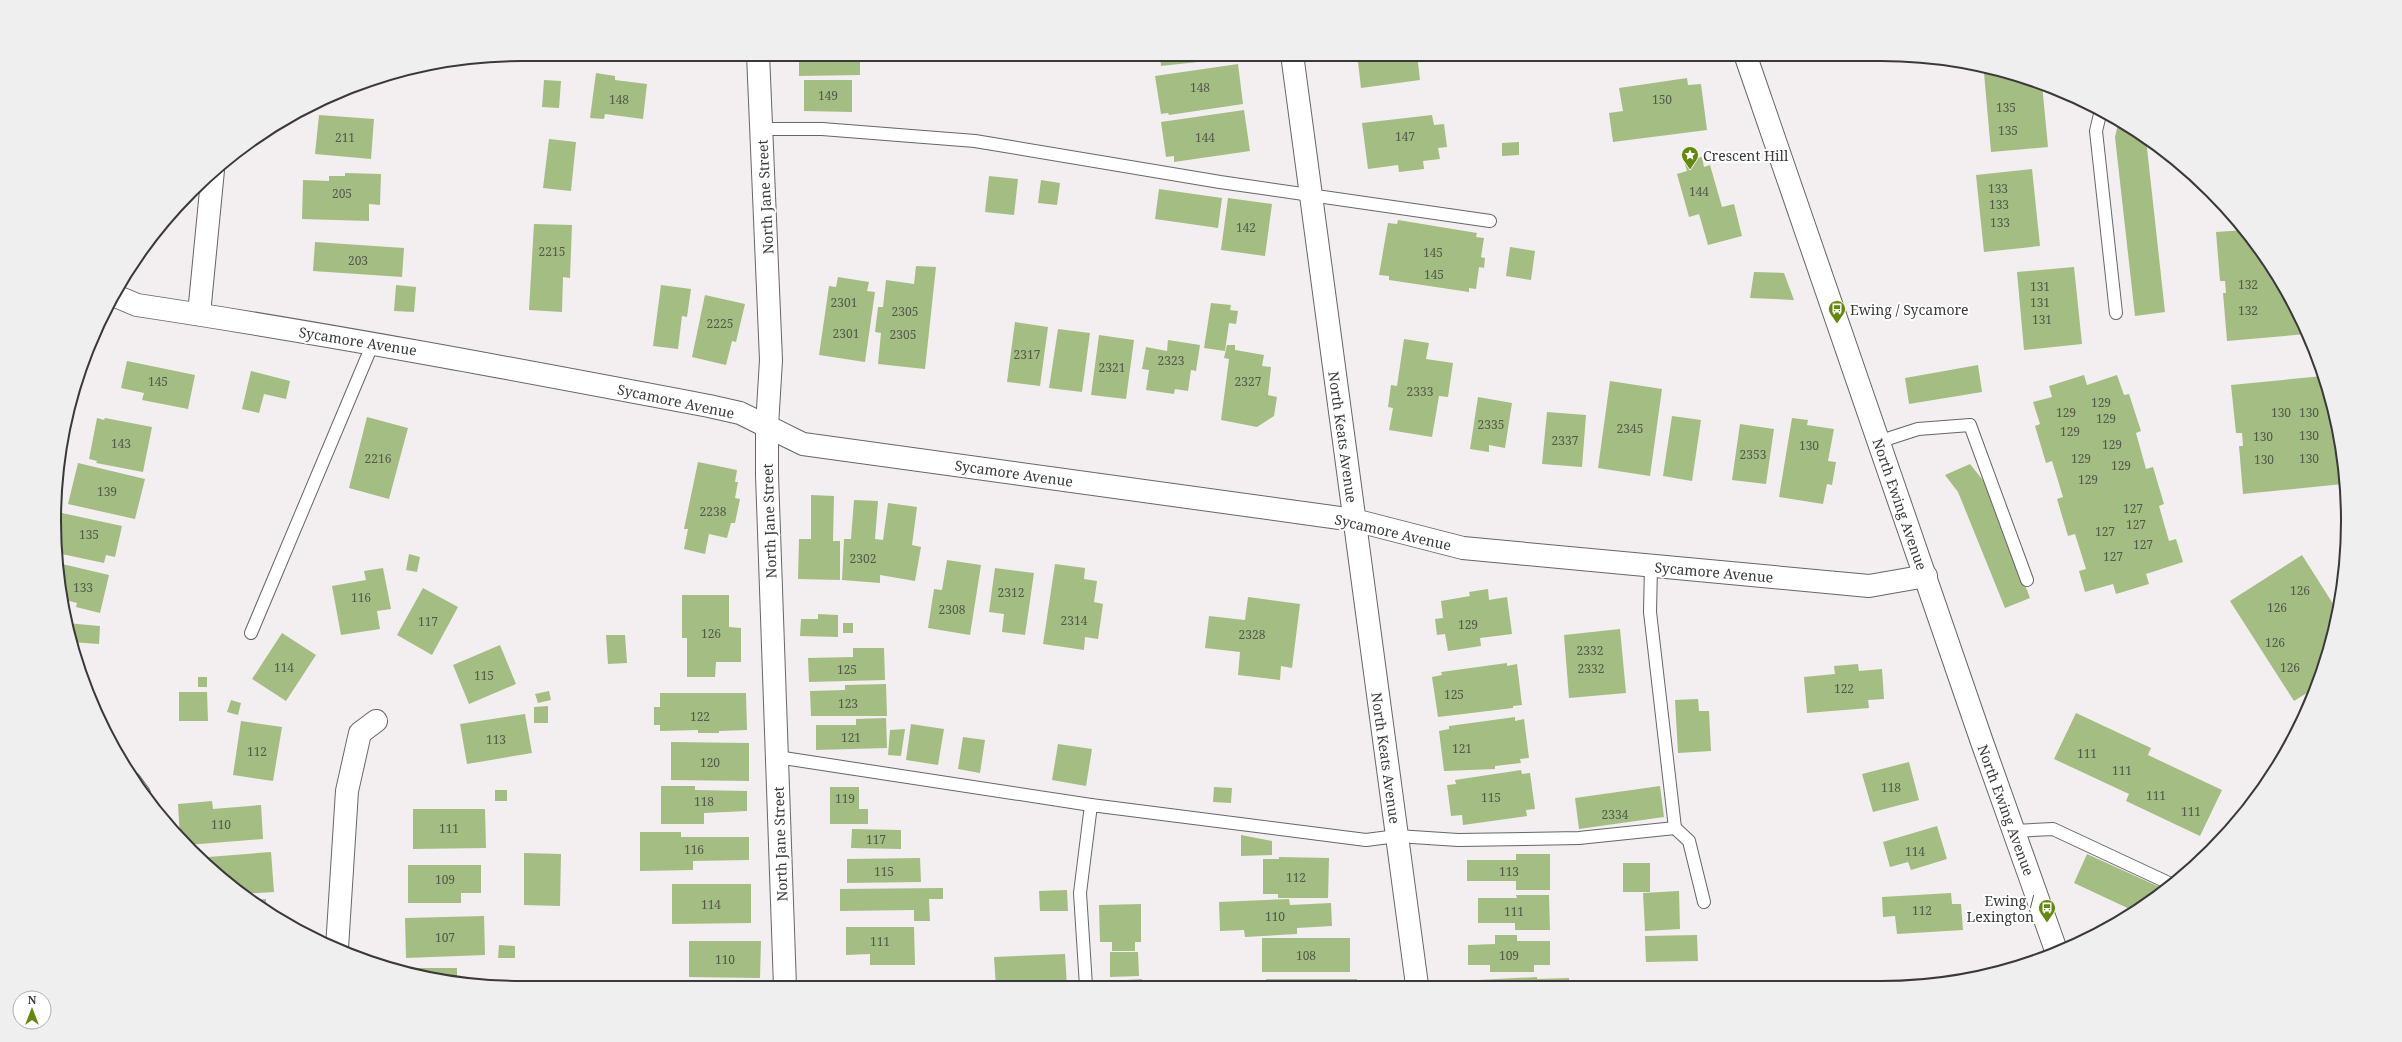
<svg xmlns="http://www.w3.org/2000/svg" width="2402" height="1042" viewBox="0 0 2402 1042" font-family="'Noto Serif',serif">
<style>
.building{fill:#a4bd83}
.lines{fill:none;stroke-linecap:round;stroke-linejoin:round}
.service-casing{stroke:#686566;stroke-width:14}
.minor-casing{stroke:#686566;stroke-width:24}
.service{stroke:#fff;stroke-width:12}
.minor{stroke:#fff;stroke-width:22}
.labels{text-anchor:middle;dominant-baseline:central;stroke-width:4;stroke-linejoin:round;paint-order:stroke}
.number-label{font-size:12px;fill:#54594c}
.poi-label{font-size:14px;fill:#3a3839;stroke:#fff;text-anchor:start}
.street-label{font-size:14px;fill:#3a3839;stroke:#fff}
.rim{fill:none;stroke:#3a3839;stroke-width:2}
</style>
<rect width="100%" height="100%" fill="#f3eff0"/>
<g class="building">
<polygon points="799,54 860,54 860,75 799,76"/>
<polygon points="1160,54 1215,54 1216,60 1161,66"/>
<polygon points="1357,54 1417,54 1420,80 1361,88"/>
<polygon points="1617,54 1675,54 1675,55 1618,60"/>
<polygon points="1238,64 1243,104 1169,115 1168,113 1161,114 1155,76"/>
<polygon points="2005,72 2042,84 2048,147 1991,152 1984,73"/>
<polygon points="596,73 615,76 615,80 647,84 643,119 605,114 604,119 590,118"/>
<polygon points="1687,78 1688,85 1701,84 1707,130 1613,142 1609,113 1623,111 1619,88"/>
<polygon points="544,80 561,81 559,108 542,107"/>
<polygon points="804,80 852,80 852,112 804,111"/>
<polygon points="1244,110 1250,151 1174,162 1174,156 1166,157 1161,122"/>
<polygon points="319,115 374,119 371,159 315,154"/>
<polygon points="1432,115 1434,125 1444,124 1447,147 1438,148 1440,159 1423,161 1424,169 1399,172 1398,165 1368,169 1362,123"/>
<polygon points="2119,120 2146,139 2165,312 2135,316 2115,137"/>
<polygon points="549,139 576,142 571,191 543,188"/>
<polygon points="1519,142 1519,155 1502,156 1502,143"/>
<polygon points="1702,157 1704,167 1710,165 1722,207 1734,204 1742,236 1708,245 1699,214 1689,217 1677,174 1687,171 1684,161"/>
<polygon points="2032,169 2040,246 1984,252 1976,175"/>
<polygon points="345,173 381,174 380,205 369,204 369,221 302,219 303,180 329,181 329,176 345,176"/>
<polygon points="989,176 1018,179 1014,215 985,212"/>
<polygon points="1041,180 1060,183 1057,205 1038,203"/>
<polygon points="1159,189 1222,198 1218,228 1155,219"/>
<polygon points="1228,198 1272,204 1265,256 1221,250"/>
<polygon points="1398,220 1477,233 1476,237 1484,238 1481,257 1485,258 1484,268 1479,267 1476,289 1469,288 1469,292 1389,280 1389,276 1379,275 1388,223 1397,224"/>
<polygon points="534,224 572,225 570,278 563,277 562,312 529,310"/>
<polygon points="2245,230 2252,237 2300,315 2307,334 2227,341 2223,293 2226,293 2225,281 2220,281 2216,232"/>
<polygon points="315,242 404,248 402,277 313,271"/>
<polygon points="1510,247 1535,251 1531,280 1506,276"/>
<polygon points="916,266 936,267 925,369 878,364 881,333 875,332 878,307 883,307 886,280 914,284"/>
<polygon points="2074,267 2082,344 2024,350 2017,272"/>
<polygon points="1754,272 1784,273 1794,300 1750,298"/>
<polygon points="838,277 869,282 867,291 875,292 865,362 819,355 829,286 836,287"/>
<polygon points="396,285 416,287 414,312 394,311"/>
<polygon points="661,285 691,289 687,317 682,316 678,349 653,346"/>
<polygon points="705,295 745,304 736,342 732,341 726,365 692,357"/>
<polygon points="1211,303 1231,305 1230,310 1238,311 1236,324 1229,323 1225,351 1204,348"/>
<polygon points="1015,322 1048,327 1040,386 1007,382"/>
<polygon points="1058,329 1090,333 1082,392 1049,388"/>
<polygon points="1099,335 1134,340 1126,399 1091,395"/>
<polygon points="1404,339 1429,343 1426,359 1453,363 1448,397 1439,396 1432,437 1389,430 1393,408 1388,407 1391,385 1397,386"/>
<polygon points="1168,340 1200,345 1196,371 1191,370 1188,391 1175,389 1174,394 1146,390 1149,370 1142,369 1146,347 1167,351"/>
<polygon points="1227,345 1235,345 1235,350 1264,355 1262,366 1271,367 1268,395 1277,397 1274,416 1257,427 1221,420 1229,359 1224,358"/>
<polygon points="127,361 195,375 188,409 142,400 144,393 121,388"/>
<polygon points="1978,365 1982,392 1909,404 1905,378"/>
<polygon points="251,371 290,381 286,399 264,394 259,413 242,409"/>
<polygon points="2084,375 2087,385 2117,375 2124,395 2129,394 2141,431 2136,433 2146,469 2153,467 2164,504 2159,506 2169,541 2176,539 2183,562 2146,574 2149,584 2116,594 2113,584 2085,592 2079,571 2086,569 2075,534 2068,536 2057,499 2063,497 2052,461 2046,463 2035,426 2040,424 2033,402 2052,397 2049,386"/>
<polygon points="2323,376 2332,400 2336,424 2332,424 2334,436 2338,436 2343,484 2243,494 2239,446 2243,446 2242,433 2236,433 2231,385"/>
<polygon points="1610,381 1662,389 1650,476 1598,468"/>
<polygon points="1478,397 1512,403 1505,448 1489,445 1489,452 1470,449"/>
<polygon points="1547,412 1586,415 1582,467 1542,464"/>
<polygon points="1672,416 1701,420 1692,481 1663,476"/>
<polygon points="367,417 408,428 389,499 349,488"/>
<polygon points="97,418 104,420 105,418 152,427 143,472 96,463 97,461 89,459"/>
<polygon points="1792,418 1808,420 1807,425 1834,429 1828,461 1836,462 1832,485 1827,484 1823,504 1779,497"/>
<polygon points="1740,424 1774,429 1766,484 1732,480"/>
<polygon points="698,462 737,470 735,482 738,482 735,498 740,499 735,523 731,523 727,538 709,534 705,554 684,549 688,529 684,529"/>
<polygon points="78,463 145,479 135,519 68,504"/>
<polygon points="1970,464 1986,484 2030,598 2005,608 1958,492 1945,475"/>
<polygon points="811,495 834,496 833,541 840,541 840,580 798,579 799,539 811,539"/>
<polygon points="854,500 878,501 875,539 883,540 888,503 917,507 912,545 921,547 915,581 880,575 880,583 842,580 844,539 851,539"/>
<polygon points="62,513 122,526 115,557 106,555 104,563 57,553 56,543"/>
<polygon points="409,554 420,557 417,572 406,570"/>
<polygon points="2302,555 2337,610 2323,671 2315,688 2294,701 2230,601"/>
<polygon points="947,560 981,565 970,635 928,628 934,589 942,590"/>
<polygon points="58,563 109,575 100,613 76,607 77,603 62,599"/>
<polygon points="1055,564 1085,568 1084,579 1097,581 1094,602 1103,604 1098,639 1085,637 1084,650 1043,644"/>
<polygon points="383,568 391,609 377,611 380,629 341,635 332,586 366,580 364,571"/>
<polygon points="995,568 1034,573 1025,635 1002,632 1004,614 989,612"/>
<polygon points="423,588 458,607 432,655 397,635"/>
<polygon points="1488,589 1489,600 1507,597 1512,634 1480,638 1481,646 1448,651 1445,634 1437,635 1435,619 1443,618 1441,601 1470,596 1469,592"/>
<polygon points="682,595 729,595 729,627 741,628 741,662 716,662 715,677 687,677 687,638 682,638"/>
<polygon points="1248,597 1300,604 1292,668 1281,666 1280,680 1238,675 1240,652 1205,648 1209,616 1245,620"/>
<polygon points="818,614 838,615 838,637 800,636 801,619 818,619"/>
<polygon points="66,623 100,626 99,644 71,642"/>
<rect x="843" y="623" width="10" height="10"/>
<polygon points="1620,629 1626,693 1569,698 1564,635"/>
<polygon points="282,633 316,655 286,701 252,679"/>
<polygon points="606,635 625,635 627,663 608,664"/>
<polygon points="500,645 516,684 469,704 453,665"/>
<polygon points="853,648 884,648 885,680 809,682 808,658 853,657"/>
<polygon points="1507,663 1507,666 1517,664 1522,705 1513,706 1513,708 1438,717 1432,677 1442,675 1441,672"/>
<polygon points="1858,664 1859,671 1882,669 1884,699 1868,700 1869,708 1807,713 1804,677 1835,674 1834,666"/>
<rect x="198" y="677" width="9" height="10"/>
<polygon points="886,684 887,716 811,716 810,691 845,690 845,685"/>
<polygon points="549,691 551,700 538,703 535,694"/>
<polygon points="179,692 207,692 208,721 179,721"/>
<polygon points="660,693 746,693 747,730 719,731 719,733 698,733 698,730 660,731 660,725 654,725 654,707 660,707"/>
<polygon points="1698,699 1699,711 1709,711 1711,751 1678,753 1675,700"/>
<polygon points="231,700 241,703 238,715 227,712"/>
<polygon points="548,706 548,723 534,723 534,707"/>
<polygon points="2076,713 2151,748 2148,755 2222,790 2200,836 2126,801 2129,794 2054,759"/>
<polygon points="525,714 532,753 467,764 460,724"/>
<polygon points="1515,717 1515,721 1524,719 1529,758 1520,759 1521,763 1495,766 1495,769 1444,771 1439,731 1449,729 1449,726"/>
<polygon points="886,718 887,748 816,750 816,725 856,725 856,719"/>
<polygon points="241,721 282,727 273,781 233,775"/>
<polygon points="911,724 944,729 938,765 906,760"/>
<polygon points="905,729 901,756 888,755 890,730"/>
<polygon points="963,737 985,740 980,773 958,769"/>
<polygon points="671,742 749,743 749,781 671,780"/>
<polygon points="1058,744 1092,749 1086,786 1052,780"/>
<polygon points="1909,762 1919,800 1873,812 1862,774"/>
<polygon points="1521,770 1522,774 1530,773 1535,809 1526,810 1527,816 1463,825 1462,815 1451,816 1447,785 1456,784 1455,780"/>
<polygon points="661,786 695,786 695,790 747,791 747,811 704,813 704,824 661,824"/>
<polygon points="1660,786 1664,817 1579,829 1575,798"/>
<polygon points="830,787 859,787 859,809 868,809 868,824 830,824"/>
<polygon points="1214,787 1232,788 1231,803 1213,802"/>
<rect x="495" y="790" width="12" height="11"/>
<polygon points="212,801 213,809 261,805 263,839 187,845 180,839 178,804"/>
<polygon points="413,809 485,809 486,848 413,849"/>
<polygon points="1937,826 1947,859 1911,870 1908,862 1890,867 1883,842"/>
<polygon points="852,829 901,830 901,849 851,848"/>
<polygon points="640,832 681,832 681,837 749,837 749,860 693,861 693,870 640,871"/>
<polygon points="1241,835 1272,841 1272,855 1241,856"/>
<polygon points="271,852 274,892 241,894 208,865 208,857"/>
<polygon points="524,853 561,854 560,906 524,905"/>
<polygon points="1516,854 1550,854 1550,890 1516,890 1516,881 1467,881 1467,860 1516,860"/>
<polygon points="2087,854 2166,890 2136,912 2074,883"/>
<polygon points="1279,857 1329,858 1328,898 1278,898 1278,894 1263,894 1263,859 1279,859"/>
<polygon points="920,858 921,882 847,883 847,859"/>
<rect x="1623" y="863" width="27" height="29"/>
<polygon points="408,865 481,865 481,893 461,893 461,903 408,903"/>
<polygon points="672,884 751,884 751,923 672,924"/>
<polygon points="943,888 943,899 929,899 930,921 914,921 914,910 840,911 840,889"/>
<polygon points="1067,890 1068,911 1040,911 1039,891"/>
<polygon points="1679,891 1680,929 1645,931 1643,893"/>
<polygon points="1951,893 1952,904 1961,904 1963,930 1897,934 1895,916 1883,917 1882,897"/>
<polygon points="1516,895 1549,895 1550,930 1515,930 1515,923 1478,923 1478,898 1517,898"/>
<polygon points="266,899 266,911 249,900"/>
<polygon points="1289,899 1290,905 1331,903 1332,926 1297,928 1297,934 1245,937 1244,930 1220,931 1219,902"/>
<polygon points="1141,904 1141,942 1135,942 1135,951 1112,951 1112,942 1100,942 1099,905"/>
<polygon points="484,916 485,955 406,958 405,918"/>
<polygon points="846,927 914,927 915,965 870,965 870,954 846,955"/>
<polygon points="1495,935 1517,935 1517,941 1550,941 1550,965 1534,965 1534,972 1490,972 1490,965 1468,965 1468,945 1495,944"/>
<polygon points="1697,935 1698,961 1646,962 1645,936"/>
<rect x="1262" y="938" width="88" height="34"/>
<polygon points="689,941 761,941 760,978 689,977"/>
<polygon points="499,945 515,946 515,958 498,958"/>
<polygon points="1110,952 1138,952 1139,976 1110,977"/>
<polygon points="1065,954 1067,986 996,987 994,957"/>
<polygon points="402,968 457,968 457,982 430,979 402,971"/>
<polygon points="1537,977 1537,979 1569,978 1569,985 1458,985 1458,981"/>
<polygon points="1142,979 1142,986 1110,986 1110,981"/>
<rect x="1266" y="979" width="91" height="7"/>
</g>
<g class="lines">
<defs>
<g id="service">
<polyline points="2101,110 2096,131 2116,313"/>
<polyline points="761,129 822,129 975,141 1220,182 1490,221"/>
<polyline points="1878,442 1918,429 1970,425 2027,580"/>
<polyline points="251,633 373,343"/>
<polyline points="777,757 1091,805"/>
<polyline points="134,779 144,793"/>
<polyline points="1675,828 1689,841 1704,902"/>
<polyline points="2014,831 2053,829 2173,885"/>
<polyline points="1086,986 1080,893 1091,805 1366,840 1397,836 1458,840 1579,838 1675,828 1650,612 1651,566"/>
</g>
<g id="minor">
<polyline points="758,54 771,360 767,426 767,475 785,987"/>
<polyline points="1292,54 1417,985"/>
<polyline points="1745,54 1982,742 2057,953"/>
<path d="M113 295 137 305C329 334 519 370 709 406L740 413 803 444 1354 520 1463 548 1869 586 1926 576"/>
<polyline points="199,314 213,170"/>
<polyline points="337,948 347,791 360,733 376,721"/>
</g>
</defs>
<use href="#service" class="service-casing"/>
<use href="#minor" class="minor-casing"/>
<use href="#service" class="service"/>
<use href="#minor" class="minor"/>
</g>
<defs>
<symbol id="sight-pin" viewBox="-11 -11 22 30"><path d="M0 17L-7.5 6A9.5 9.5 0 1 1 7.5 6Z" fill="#628810" stroke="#fff"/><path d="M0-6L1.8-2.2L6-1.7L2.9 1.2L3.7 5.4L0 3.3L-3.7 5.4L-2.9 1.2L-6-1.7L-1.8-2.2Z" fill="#fff"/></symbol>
<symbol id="bus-pin" viewBox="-11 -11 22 30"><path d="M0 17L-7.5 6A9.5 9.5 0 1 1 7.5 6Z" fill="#628810" stroke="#fff"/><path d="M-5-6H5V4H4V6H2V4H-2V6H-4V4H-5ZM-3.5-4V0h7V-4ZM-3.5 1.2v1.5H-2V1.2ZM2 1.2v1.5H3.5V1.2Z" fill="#fff"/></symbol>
</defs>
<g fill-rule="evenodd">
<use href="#sight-pin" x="1680" y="145" width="20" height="27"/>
<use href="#bus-pin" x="1827" y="299" width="20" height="27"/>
<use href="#bus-pin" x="2037" y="898" width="20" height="27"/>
</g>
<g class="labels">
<g class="number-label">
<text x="1200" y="87">148</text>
<text x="828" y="95">149</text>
<text x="619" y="99">148</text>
<text x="1662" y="99">150</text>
<text x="2006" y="107">135</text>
<text x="2008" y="130">135</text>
<text x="1405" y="136">147</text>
<text x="345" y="137">211</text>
<text x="1205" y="137">144</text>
<text x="1998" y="188">133</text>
<text x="1699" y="191">144</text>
<text x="342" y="193">205</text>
<text x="1999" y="204">133</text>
<text x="2000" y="222">133</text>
<text x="1246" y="227">142</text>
<text x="552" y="251">2215</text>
<text x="1433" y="252">145</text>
<text x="358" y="260">203</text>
<text x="1434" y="274">145</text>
<text x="2248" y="284">132</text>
<text x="2040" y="286">131</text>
<text x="844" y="302">2301</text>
<text x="2040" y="302">131</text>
<text x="2248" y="310">132</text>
<text x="905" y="311">2305</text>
<text x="2042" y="319">131</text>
<text x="720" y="323">2225</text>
<text x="846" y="333">2301</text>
<text x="903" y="334">2305</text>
<text x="1027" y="354">2317</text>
<text x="1171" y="360">2323</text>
<text x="1112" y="367">2321</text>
<text x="158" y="381">145</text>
<text x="1248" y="381">2327</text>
<text x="1420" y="391">2333</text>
<text x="2101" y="402">129</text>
<text x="2066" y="412">129</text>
<text x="2281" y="412">130</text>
<text x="2309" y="412">130</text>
<text x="2106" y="418">129</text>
<text x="1491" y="424">2335</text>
<text x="1630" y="428">2345</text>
<text x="2070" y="431">129</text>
<text x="2309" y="435">130</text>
<text x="2263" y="436">130</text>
<text x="1565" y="440">2337</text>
<text x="121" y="443">143</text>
<text x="2112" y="444">129</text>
<text x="1809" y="445">130</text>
<text x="1753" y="454">2353</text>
<text x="378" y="458">2216</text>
<text x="2081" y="458">129</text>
<text x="2309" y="458">130</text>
<text x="2264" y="459">130</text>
<text x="2121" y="465">129</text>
<text x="2088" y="479">129</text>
<text x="107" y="491">139</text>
<text x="2133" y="508">127</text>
<text x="713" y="511">2238</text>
<text x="2136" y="524">127</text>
<text x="2105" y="531">127</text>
<text x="89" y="534">135</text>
<text x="2143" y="544">127</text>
<text x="2113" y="556">127</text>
<text x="863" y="558">2302</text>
<text x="83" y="587">133</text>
<text x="2300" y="590">126</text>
<text x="1011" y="592">2312</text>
<text x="361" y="597">116</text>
<text x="2277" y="607">126</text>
<text x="952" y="609">2308</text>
<text x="1074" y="620">2314</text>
<text x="428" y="621">117</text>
<text x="1468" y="624">129</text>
<text x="711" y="633">126</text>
<text x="1252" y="634">2328</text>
<text x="2275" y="642">126</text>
<text x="1590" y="650">2332</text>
<text x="284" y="667">114</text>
<text x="2290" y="667">126</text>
<text x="1591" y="668">2332</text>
<text x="847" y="669">125</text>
<text x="484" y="675">115</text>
<text x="1844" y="688">122</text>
<text x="1454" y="694">125</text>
<text x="848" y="703">123</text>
<text x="700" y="716">122</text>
<text x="851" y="737">121</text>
<text x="496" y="739">113</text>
<text x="1462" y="748">121</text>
<text x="257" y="751">112</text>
<text x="2087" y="753">111</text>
<text x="710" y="762">120</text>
<text x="2122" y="770">111</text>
<text x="1891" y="787">118</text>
<text x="2156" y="795">111</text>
<text x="1491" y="797">115</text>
<text x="845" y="798">119</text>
<text x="704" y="801">118</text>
<text x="2191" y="811">111</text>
<text x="1615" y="814">2334</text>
<text x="221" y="824">110</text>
<text x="449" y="828">111</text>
<text x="876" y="839">117</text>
<text x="694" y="849">116</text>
<text x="1915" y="851">114</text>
<text x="884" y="871">115</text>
<text x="1509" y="871">113</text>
<text x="1296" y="877">112</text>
<text x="445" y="879">109</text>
<text x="711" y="904">114</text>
<text x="1922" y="910">112</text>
<text x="1514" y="911">111</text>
<text x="1275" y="916">110</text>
<text x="445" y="937">107</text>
<text x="880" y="941">111</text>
<text x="1306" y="955">108</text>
<text x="1509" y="955">109</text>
<text x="725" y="959">110</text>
</g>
<g class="poi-label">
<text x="1703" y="155">Crescent Hill</text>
<text x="1850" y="309">Ewing / Sycamore</text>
<text x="2034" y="900" text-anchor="end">Ewing /<tspan x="2034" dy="16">Lexington</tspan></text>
</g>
<g class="street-label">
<text transform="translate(765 197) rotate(-93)">North Jane Street</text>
<text transform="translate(358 341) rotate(9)">Sycamore Avenue</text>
<text transform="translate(676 401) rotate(12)">Sycamore Avenue</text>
<text transform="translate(1343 437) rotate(82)">North Keats Avenue</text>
<text transform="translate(1014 473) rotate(8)">Sycamore Avenue</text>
<text transform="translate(1900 504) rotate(71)">North Ewing Avenue</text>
<text transform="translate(769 521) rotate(-92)">North Jane Street</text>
<text transform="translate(1393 532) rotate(13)">Sycamore Avenue</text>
<text transform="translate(1714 572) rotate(5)">Sycamore Avenue</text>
<text transform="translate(1386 758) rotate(82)">North Keats Avenue</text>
<text transform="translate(2006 810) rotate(70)">North Ewing Avenue</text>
<text transform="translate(780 844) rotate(-92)">North Jane Street</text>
</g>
</g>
<path d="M0 0H2402V1042H0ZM521 61H1881A460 460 0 0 1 2341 521V521A460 460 0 0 1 1881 981H521A460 460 0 0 1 61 521V521A460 460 0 0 1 521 61Z" fill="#efefef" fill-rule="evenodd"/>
<path class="rim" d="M521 61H1881A460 460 0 0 1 2341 521V521A460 460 0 0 1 1881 981H521A460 460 0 0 1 61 521V521A460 460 0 0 1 521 61Z"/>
<g transform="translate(32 1010)"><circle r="19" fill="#ffffff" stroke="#b0afb0"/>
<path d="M0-3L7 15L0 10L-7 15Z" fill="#628810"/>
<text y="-6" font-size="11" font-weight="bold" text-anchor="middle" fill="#3a3839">N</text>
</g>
</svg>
